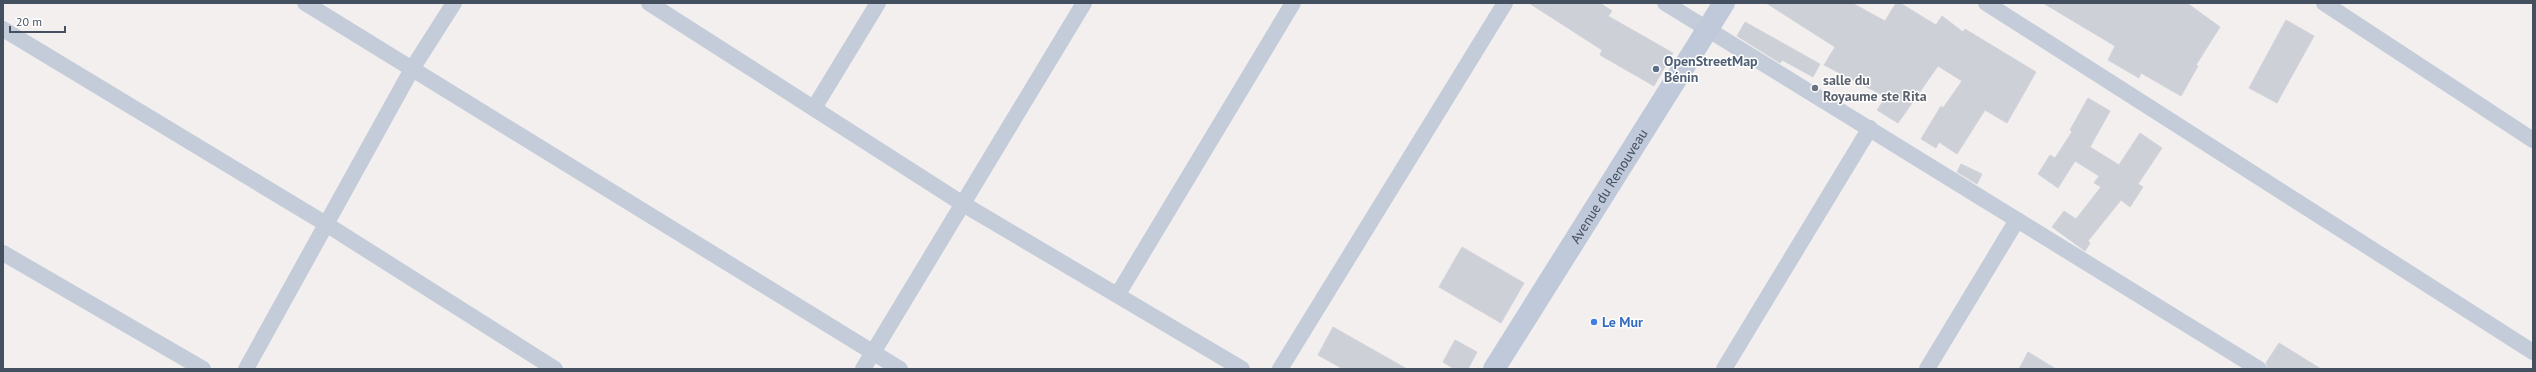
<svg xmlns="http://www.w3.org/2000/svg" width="2536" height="372" viewBox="0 0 2536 372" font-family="'PT Sans',sans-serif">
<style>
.building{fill:#cdd0d7;stroke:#d2d4db}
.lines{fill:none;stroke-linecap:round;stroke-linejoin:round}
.street{stroke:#c3ccd8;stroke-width:16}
.secondary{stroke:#bfc9da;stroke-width:22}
.service-dot{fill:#5c6f8a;stroke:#fff;stroke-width:1.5}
.worship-dot{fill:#6b7280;stroke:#fff;stroke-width:1.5}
.shop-dot{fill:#3f7fe0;stroke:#fff;stroke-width:1.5}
.labels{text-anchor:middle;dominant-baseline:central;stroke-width:3;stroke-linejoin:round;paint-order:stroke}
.service-label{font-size:14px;font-weight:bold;fill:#4e5e75;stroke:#fff;text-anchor:start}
.worship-label{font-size:14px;font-weight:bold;fill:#5b616d;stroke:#fff;text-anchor:start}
.street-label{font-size:14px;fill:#44505f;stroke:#fff}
.shop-label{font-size:14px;font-weight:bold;fill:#366cbe;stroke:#fff;text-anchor:start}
</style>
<rect width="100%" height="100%" fill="#f2efee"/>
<g class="building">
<polygon points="1529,3 1600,3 1612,11 1608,16 1673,53 1654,86 1600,55 1602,50"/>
<polygon points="1766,3 1852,3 1885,21 1896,3 1900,3 1936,25 1942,16 1963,32 1965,29 2036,72 2007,123 1985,110 1957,154 1939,142 1936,148 1921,139 1941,106 1943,108 1962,81 1938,66 1898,123 1877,110 1886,97 1824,65 1835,47"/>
<polygon points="2043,3 2187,3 2220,27 2196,65 2198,66 2181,96 2141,73 2139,78 2108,60 2115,46"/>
<polygon points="2286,20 2314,36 2277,103 2249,88"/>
<polygon points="1745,22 1820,64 1813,77 1782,60 1780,63 1737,36"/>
<polygon points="2088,98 2110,111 2090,147 2119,165 2140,133 2162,148 2138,184 2143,187 2130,207 2121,200 2088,241 2090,243 2085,251 2052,227 2064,211 2076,219 2101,187 2094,183 2099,176 2075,161 2058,188 2038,174 2050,155 2055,158 2072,132 2070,130"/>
<polygon points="1961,164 1982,174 1977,184 1957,172"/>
<polygon points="1462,247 1524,283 1501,323 1439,287"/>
<polygon points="1333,327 1407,369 1343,369 1318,355"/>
<polygon points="1455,340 1477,352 1468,369 1454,369 1443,362"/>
<polygon points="2279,343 2321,369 2268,369 2266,363"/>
<polygon points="2028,352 2056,369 2019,369"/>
</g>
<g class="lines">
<g class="street">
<polyline points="305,3 900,369"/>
<polyline points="649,3 963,204 1242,369"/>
<polyline points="1665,3 2259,369"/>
<polyline points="1986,3 2533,352"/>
<polyline points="2324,3 2533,140"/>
<polyline points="3,29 326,224 555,369"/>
<polyline points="814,108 878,3"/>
<polyline points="3,253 203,369"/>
<polyline points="1118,294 1293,3"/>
<polyline points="246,369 412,69 454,3"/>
<polyline points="863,369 1084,3"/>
<polyline points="1280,369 1505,3"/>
<polyline points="1724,369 1870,128"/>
<polyline points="1927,369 2017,220"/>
</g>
<path class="secondary" id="s1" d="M1494 369 1724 3"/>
</g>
<circle class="service-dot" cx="1656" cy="69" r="4"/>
<circle class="worship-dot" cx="1815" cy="88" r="4"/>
<circle class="shop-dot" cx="1594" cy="322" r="4"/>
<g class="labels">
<g class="service-label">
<text x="1664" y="61">OpenStreetMap<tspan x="1664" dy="16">Bénin</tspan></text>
</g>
<g class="worship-label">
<text x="1823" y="80">salle du<tspan x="1823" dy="16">Royaume ste Rita</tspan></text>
</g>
<g class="street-label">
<text stroke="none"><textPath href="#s1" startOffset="216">Avenue du Renouveau</textPath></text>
</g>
<g class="shop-label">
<text x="1602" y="322">Le Mur</text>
</g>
</g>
<rect width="2536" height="372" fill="none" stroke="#44505f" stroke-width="8"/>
<path d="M10 26v6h55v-6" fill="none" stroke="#44505f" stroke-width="2"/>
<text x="16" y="26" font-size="12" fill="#44505f" stroke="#ffffff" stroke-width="3" paint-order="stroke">20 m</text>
</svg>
